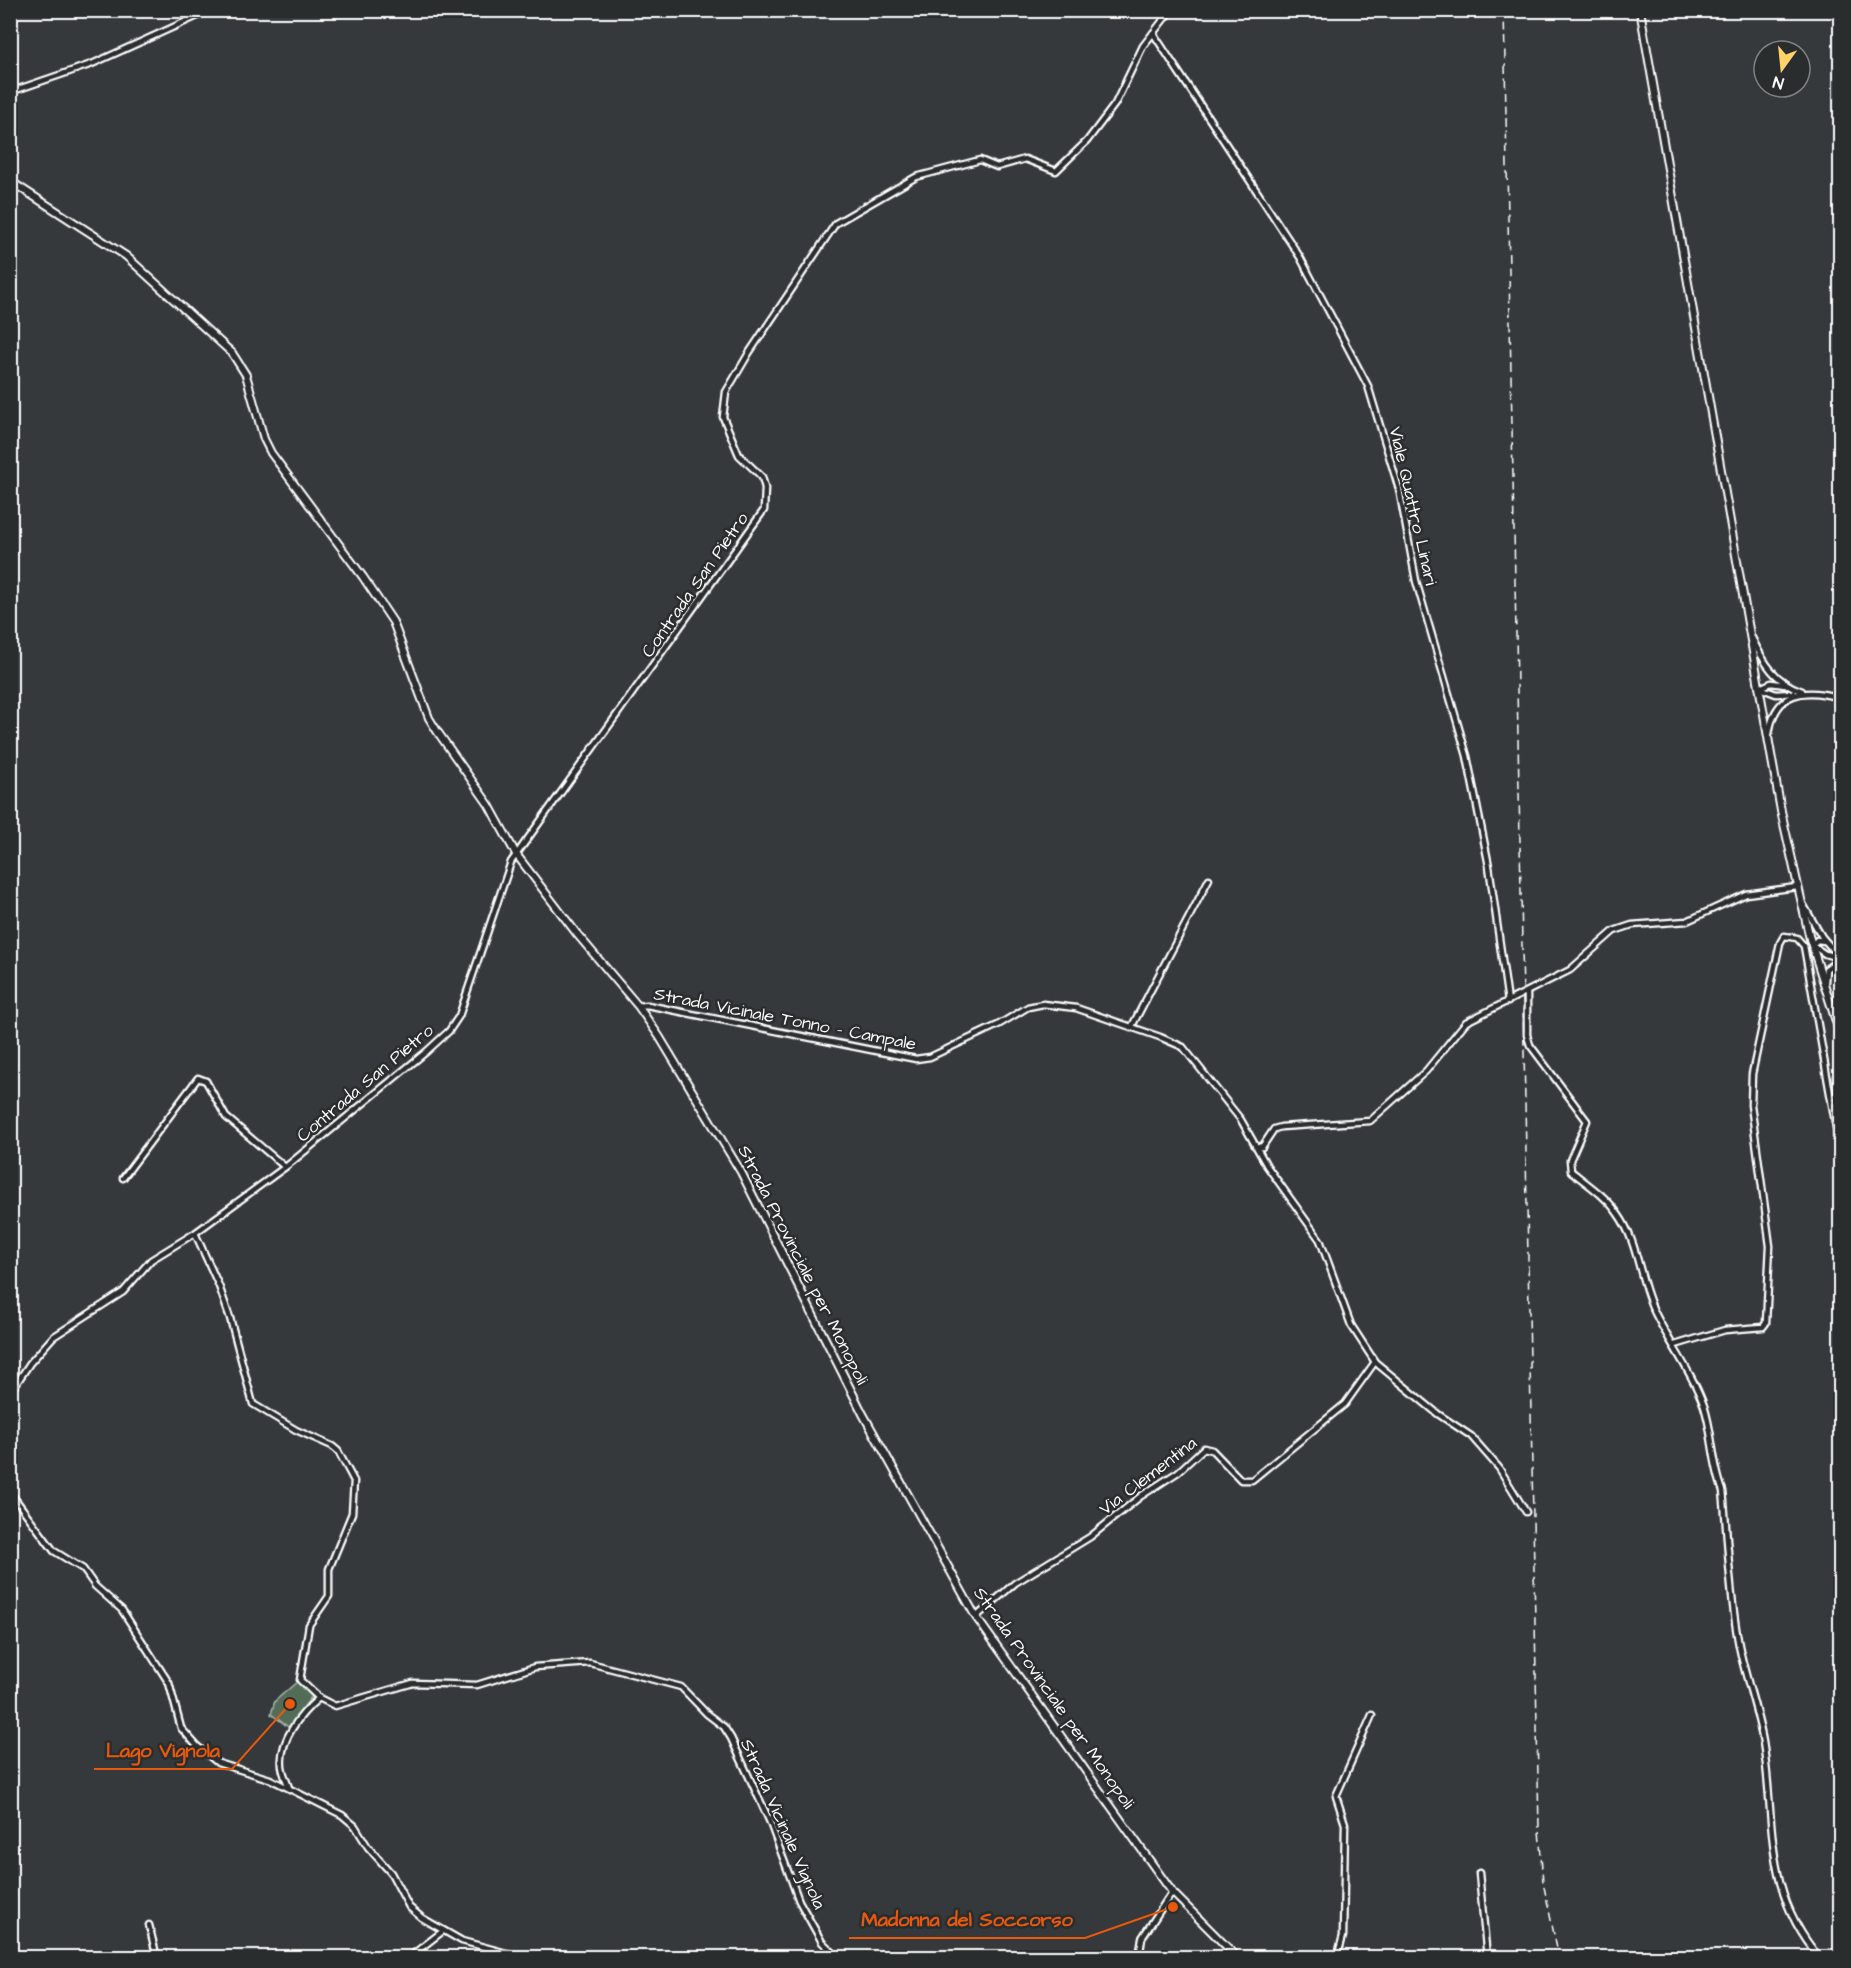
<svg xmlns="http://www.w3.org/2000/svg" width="1851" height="1968" viewBox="0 0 1851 1968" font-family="'Architects Daughter',sans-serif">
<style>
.green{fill:#536c59;stroke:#a9b6ac;stroke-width:1.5}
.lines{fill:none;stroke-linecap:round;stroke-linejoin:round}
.street-casing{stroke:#fff;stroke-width:9}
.secondary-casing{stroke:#fff;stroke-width:10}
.street{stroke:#2a2d2e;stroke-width:4.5}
.secondary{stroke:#2a2d2e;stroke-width:6}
.rail{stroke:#fff;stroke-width:1.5;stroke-dasharray:9 4.5;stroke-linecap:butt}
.labels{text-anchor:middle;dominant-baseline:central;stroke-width:5;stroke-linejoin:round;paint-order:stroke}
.street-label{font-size:18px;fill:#fff;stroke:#2a2d2e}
.leader{fill:none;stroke:#e8590c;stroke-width:2}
.callout-dot{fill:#e8590c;stroke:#2a2d2e;stroke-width:2}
.callout-label{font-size:20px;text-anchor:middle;font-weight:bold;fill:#e8590c;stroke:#2a2d2e;stroke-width:5;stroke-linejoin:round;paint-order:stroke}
</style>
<rect width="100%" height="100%" fill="#35393c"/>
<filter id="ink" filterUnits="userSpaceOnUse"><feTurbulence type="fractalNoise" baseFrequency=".0167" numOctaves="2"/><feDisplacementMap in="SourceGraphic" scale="12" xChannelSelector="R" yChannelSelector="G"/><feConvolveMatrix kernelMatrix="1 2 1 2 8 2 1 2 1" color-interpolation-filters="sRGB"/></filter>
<g filter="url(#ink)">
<polygon class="green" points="298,1681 311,1692 312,1696 294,1720 291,1729 271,1714 275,1701"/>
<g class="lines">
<defs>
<g id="street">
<polyline points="1153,33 1300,257 1368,386 1399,489 1416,581 1467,756 1489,866 1508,1002"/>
<polyline points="10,92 92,64 211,10"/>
<path d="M1752 638C1764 663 1775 682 1802 691"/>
<polyline points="1760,688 1776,694 1794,693"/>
<polyline points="1760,688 1771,683 1786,685"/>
<path d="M1769 734C1775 690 1805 688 1840 698"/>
<polyline points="1803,904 1822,937 1840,958"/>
<polyline points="1825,941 1817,940 1812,945 1825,954 1839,958"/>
<polyline points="1825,982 1826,969 1840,959"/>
<path d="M1527 992V1035L1530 1045 1587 1121 1570 1160 1571 1171C1587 1184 1606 1196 1618 1214 1639 1243 1639 1281 1655 1313 1670 1344 1692 1372 1704 1406 1713 1433 1712 1463 1723 1491 1728 1540 1729 1591 1738 1640 1744 1675 1757 1707 1763 1742 1776 1821 1762 1891 1820 1958"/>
<polyline points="638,1006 647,1005 916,1059 930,1057 998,1025 1028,1007 1043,1004 1076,1008 1160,1037 1183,1047 1241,1120 1267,1166 1320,1240 1351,1325 1375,1362 1438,1414 1471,1436 1499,1468 1526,1512"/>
<polyline points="1131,1028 1209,879"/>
<polyline points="1255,1146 1262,1147 1274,1129 1281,1127 1370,1121 1426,1071 1466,1022 1570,970 1614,931 1632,925 1687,921 1746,894 1797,887"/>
<polyline points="123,1178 198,1078 206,1081 226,1117 285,1167"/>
<polyline points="195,1233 219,1286 230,1318 253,1404 296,1430 332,1446 338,1451 354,1481 352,1513 329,1569 329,1596 309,1625 300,1680 319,1698"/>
<polyline points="1675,1345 1725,1330 1763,1327 1766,1323 1770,1246 1751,1105 1752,1074 1780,943 1784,936 1797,938 1804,946 1837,1133"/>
<polyline points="10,1393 30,1363 53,1337 123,1292 151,1260 195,1233 288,1165 426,1052 449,1031 459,1016 511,862 764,510 765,488 762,477 739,455 723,417 726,392 749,353 836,223 916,177 980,160 997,167 1025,159 1056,171 1087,141 1115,104 1143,46 1171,10"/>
<polyline points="10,1492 54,1551 83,1569 95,1586 122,1610 169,1683 181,1728 197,1746 218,1763 270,1779 342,1815 355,1826 368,1847 391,1873 409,1907 422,1918 462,1941 525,1958"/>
<polyline points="976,1617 1015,1583 1090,1537 1141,1496 1178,1472 1204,1448 1212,1450 1241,1480 1252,1480 1345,1404 1375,1362"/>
<path d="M289 1788C287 1781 283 1774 282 1766 279 1740 301 1713 319 1698L335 1706 413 1683 477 1685 535 1667 590 1663 681 1687 707 1714 724 1727 731 1738 769 1820 799 1901 822 1942 839 1958"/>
<polyline points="1479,1873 1487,1958"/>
<polyline points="149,1925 157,1958"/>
<polyline points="408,1958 443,1931"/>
<polyline points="1139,1958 1142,1938 1172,1892"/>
<polyline points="1337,1958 1343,1936 1345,1824 1336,1796 1372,1715"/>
</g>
<g id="secondary">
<polyline points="1640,10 1781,811 1810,939 1840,1034"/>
<polyline points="10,181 126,256 232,353 246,375 264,439 271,453 363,577 393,622 429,718 437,731 489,805 516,854 577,934 638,1006 659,1036 741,1172 863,1414 976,1617 1172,1892 1238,1958"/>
<polyline points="1840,1133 1837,1133 1840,1158"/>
</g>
</defs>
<use href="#street" class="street-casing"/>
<use href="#secondary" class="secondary-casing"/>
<use href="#street" class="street"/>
<use href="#secondary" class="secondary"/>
<polyline class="rail" points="1504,10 1539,1830 1543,1882 1559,1958"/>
</g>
</g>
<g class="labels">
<g class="street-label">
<text transform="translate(1413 506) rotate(77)">Viale Quattro Linari</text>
<text transform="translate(695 585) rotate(-55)">Contrada San Pietro</text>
<text transform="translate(785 1019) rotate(11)">Strada Vicinale Tonno - Campale</text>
<text transform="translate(365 1083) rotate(-40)">Contrada San Pietro</text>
<text transform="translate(803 1265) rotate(63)">Strada Provinciale per Monopoli</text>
<text transform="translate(1148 1476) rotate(-37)">Via Clementina</text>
<text transform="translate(1054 1698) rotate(55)">Strada Provinciale per Monopoli</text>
<text transform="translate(783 1824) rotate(66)">Strada Vicinale Vignola</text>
</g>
</g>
<path class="leader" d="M290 1704L232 1769H94M1173 1907L1085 1938H849"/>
<g class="callout-dot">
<circle cx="290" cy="1704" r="6"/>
<circle cx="1173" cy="1907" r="6"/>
</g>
<g class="callout-label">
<text x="163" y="1757">Lago Vignola</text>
<text x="967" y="1926">Madonna del Soccorso</text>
</g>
<rect width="1851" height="1968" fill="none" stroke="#2a2d2e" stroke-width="36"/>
<rect x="18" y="18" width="1815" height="1932" fill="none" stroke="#fff" stroke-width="2" filter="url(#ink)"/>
<g transform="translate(1782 69) rotate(195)"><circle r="28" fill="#2a2d2e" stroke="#7f8182" stroke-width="1.5"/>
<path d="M0-4.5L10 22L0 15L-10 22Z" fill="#ffd166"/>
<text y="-9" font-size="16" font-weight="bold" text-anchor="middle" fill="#ffffff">N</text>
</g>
</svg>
